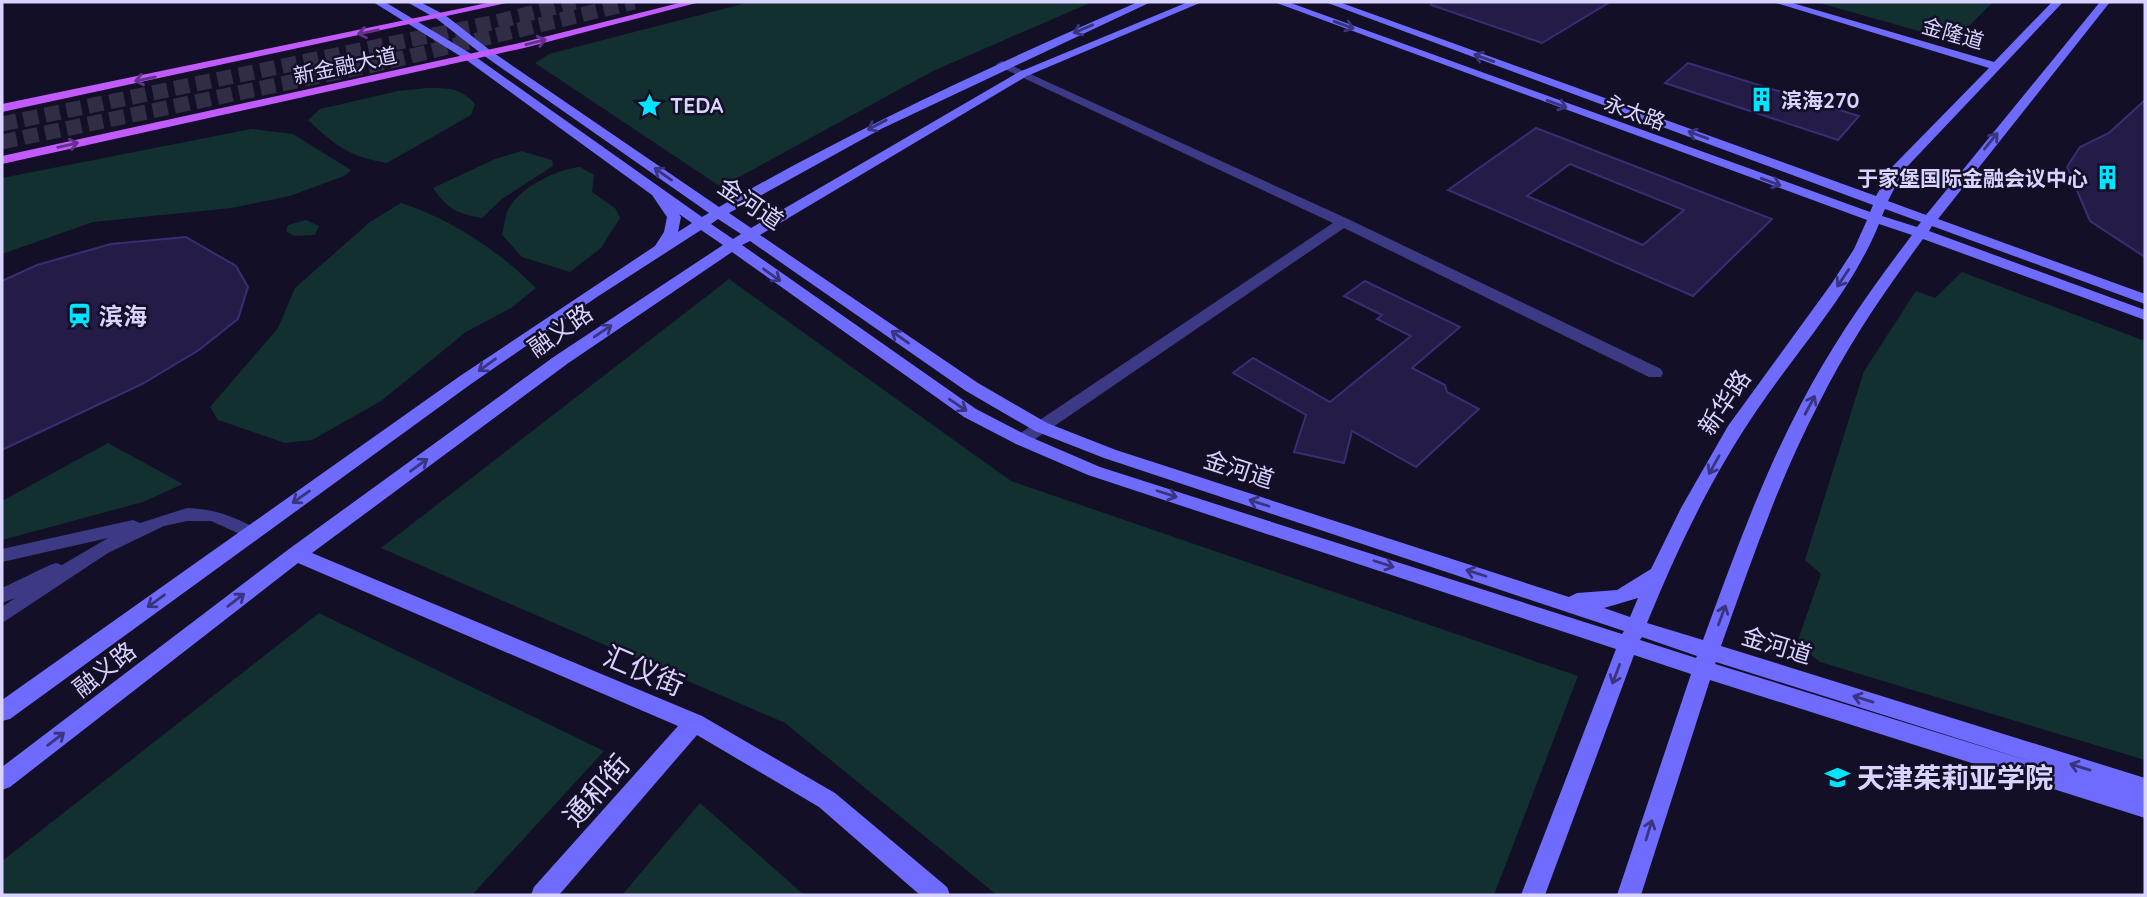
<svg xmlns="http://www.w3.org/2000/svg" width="2147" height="897" viewBox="0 0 2147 897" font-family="Quicksand,'Noto Sans SC',sans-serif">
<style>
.green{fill:#12302f}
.building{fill:#241b47;stroke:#3b2d73;stroke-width:2;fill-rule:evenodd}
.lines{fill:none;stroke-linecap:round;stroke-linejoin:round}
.highway-tunnel{stroke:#312d47;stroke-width:15;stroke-dasharray:15 7;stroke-linecap:butt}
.lane{fill:#3d3a85;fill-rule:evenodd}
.street{fill:#3d3a85;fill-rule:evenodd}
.secondary{fill:#6f6bff;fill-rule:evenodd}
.primary{fill:#c25bff;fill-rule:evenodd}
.oneway{stroke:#38347d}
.oneway2{stroke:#623188}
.labels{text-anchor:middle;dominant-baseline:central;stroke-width:5;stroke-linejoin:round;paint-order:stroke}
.far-street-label{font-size:21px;fill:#d9d4ff;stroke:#130f26}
.far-poi-label{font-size:21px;font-weight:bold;fill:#d9d4ff;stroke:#130f26;text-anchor:start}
.street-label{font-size:24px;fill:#d9d4ff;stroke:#130f26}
.poi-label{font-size:24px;font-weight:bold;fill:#d9d4ff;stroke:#130f26;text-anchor:start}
.near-street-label{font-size:28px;fill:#d9d4ff;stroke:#130f26}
.near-poi-label{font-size:28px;font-weight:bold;fill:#d9d4ff;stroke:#130f26;text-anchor:start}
</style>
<rect width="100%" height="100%" fill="#130f26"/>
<g class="green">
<polygon points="750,2 1092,2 933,71 721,187 535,63 549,54"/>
<polygon points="1816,2 1993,2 1954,41"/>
<path d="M426 88C447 88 460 87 475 104L471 115 387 163C348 156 336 146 308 120L320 109 398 91Z"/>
<polygon points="251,129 293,134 351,170 344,176 290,196 231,208 93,222 2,254 2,178"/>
<path d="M521 151 552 160 553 166 502 199 482 218C458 214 447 209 433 188L495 159Z"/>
<path d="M580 167 594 175 592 192 616 209 620 218 601 248 570 272 522 257 502 235C504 227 505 215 509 208 521 187 557 169 580 167Z"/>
<path d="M401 203C451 219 499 251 536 288L511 308 466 332 381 401 312 440 285 443 218 420 210 407 278 328 295 288 370 222Z"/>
<polygon points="306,220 319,226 315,235 294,236 286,231 288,225"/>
<polygon points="1962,272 2145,341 2145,760 1820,662 1797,643 1821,574 1805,560 1864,371 1916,291 1935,298"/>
<polygon points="729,279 1011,481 1578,676 1494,895 997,895 785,723 381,548"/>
<polygon points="108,443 183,484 143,502 2,540 2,501"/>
<polygon points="319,613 604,751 472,895 2,895 2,861"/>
<polygon points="700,803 804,895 622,895"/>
</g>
<g class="building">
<polygon points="1432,2 1610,2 1542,43 1431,5"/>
<polygon points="1688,63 1859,116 1838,140 1665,83"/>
<polygon points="2145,100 2145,257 2090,221 2067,167 2080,147 2109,133"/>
<path d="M1536 128 1772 219 1693 296 1448 190ZM1570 164 1684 210 1643 245 1527 196Z"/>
<polygon points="186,237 236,266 248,287 238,319 199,350 142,384 2,450 2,281 37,265 111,244"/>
<polygon points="1365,281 1460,327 1412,368 1445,385 1447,392 1479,409 1416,467 1352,431 1344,463 1294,452 1306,415 1233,373 1253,358 1330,402 1411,336 1377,319 1382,315 1344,296"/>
</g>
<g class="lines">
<g class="highway-tunnel">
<polyline points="2,124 496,22 575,2"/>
<polyline points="2,142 378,64 634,2"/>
</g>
<path class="lane" d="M187 508C214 509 233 516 257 529L259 533 257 537 251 539 211 521H187L164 526 108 553 2 623V607L15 598 2 603V588L50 565 56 563 62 565 108 538 2 562V549L133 520 140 523Z"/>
<polygon class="street" points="1002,61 1348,219 1661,369 1663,373 1661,377 1649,377 1344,228 1028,444 1016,444 1013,440 1016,436 1333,223 998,66 996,64"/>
<path class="secondary" d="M373 2H385L473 55 702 217 709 213 483 55 437 19 407 2H420L445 15 491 51 719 207C854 129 995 64 1138 2H1151L881 129 729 213 751 228 1019 72 1188 2H1202L1027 76 760 235 978 383 1047 423 1116 450 1569 597 1577 593 1617 590 1651 569 1681 508 1728 426 1832 283 1854 249 1867 220 1274 2H1288L1870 212 1873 205 1325 2H1339L1876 196 1893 166 1989 68 1773 2H1789L1994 62 2052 2H2063L1903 171 1888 201 1926 215 2100 2H2110L1938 219 2145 294V304L1932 226 1929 231 2145 310V320L1923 239C1884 292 1847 346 1818 405 1778 482 1750 565 1721 646L2145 778V818L1710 680 1641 895H1617L1691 674 1634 655 1545 895H1521L1616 649 1088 475 1016 444 964 417 732 252 567 364 312 553 702 716 835 793 947 887 950 895H920L819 807 697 735 559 895H531L534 887 678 726 298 563 10 787 2 790V767L289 549 555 356 723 245 701 230 597 297 471 384 10 719 2 721V700L460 376 655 246 664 232 667 217 652 195 465 59ZM1885 209 1921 222 1917 227 1882 216ZM679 214 692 223 678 232 681 217ZM718 219 741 234 733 239 711 224ZM1879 224 1912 235C1871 289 1832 344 1801 404 1761 480 1732 561 1703 640L1647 623C1677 549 1712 476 1757 410 1798 349 1851 293 1879 224ZM750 241 966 391 1035 431 1104 458 1624 631 1622 634 1100 467 1028 436 976 409 742 245ZM1638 598 1630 617 1604 608ZM1642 637 1697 656 1696 658 1640 640ZM1716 662 2042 765 1715 664Z"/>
<g class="primary">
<polygon points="492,2 511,2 2,112 2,104"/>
<polygon points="683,2 700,2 524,48 2,164 2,156 524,42"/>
</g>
</g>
<defs><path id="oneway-shaft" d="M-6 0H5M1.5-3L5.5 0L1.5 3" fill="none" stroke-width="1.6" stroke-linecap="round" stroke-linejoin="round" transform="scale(1.75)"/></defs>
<g class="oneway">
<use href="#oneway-shaft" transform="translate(1344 25) rotate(20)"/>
<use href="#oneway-shaft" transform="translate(1083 29) rotate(157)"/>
<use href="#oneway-shaft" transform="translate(1484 58) rotate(-160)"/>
<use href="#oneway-shaft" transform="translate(1557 104) rotate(20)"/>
<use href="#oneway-shaft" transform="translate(877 125) rotate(152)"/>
<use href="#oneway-shaft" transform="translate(1698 135) rotate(-160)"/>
<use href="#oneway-shaft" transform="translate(1991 141) rotate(-51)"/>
<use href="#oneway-shaft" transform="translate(663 174) rotate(-145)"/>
<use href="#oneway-shaft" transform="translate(1771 182) rotate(20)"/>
<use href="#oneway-shaft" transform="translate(772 275) rotate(36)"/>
<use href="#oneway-shaft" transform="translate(1843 278) rotate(124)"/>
<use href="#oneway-shaft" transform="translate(603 331) rotate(-34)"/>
<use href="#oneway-shaft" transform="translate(900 337) rotate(-145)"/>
<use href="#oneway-shaft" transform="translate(487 365) rotate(144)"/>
<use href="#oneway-shaft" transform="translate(958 405) rotate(34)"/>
<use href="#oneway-shaft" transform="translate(1810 405) rotate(-62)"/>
<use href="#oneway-shaft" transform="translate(419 465) rotate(-36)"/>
<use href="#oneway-shaft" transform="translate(1714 465) rotate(119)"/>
<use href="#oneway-shaft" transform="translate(1167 494) rotate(18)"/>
<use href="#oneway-shaft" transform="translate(301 497) rotate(145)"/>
<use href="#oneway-shaft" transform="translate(1259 503) rotate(-162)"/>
<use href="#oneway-shaft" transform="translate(1384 564) rotate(18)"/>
<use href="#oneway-shaft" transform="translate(1476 573) rotate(-162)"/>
<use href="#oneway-shaft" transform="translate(236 600) rotate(-38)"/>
<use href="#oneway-shaft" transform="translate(156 601) rotate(144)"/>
<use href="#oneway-shaft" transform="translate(1722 615) rotate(-70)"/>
<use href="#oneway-shaft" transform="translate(1616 674) rotate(111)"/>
<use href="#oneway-shaft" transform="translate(1863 699) rotate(-163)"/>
<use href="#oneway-shaft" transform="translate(56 739) rotate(-38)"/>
<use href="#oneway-shaft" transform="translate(2080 767) rotate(-163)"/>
<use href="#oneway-shaft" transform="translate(1649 830) rotate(-73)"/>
</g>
<g class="oneway2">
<use href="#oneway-shaft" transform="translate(368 32) rotate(168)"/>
<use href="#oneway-shaft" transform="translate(536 42) rotate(-14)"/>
<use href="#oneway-shaft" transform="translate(145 79) rotate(168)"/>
<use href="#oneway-shaft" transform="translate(68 145) rotate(-13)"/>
</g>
<defs>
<symbol id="building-bare" viewBox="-9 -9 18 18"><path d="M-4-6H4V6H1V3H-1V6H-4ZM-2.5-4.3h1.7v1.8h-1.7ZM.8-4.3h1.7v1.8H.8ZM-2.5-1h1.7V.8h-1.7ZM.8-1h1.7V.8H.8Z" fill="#00e5ff" stroke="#130f26" stroke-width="2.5" paint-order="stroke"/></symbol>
<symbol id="sight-bare" viewBox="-9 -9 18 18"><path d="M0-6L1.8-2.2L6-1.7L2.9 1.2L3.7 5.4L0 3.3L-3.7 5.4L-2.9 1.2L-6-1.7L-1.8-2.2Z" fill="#00e5ff" stroke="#130f26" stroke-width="2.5" paint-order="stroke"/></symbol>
<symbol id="station-bare" viewBox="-9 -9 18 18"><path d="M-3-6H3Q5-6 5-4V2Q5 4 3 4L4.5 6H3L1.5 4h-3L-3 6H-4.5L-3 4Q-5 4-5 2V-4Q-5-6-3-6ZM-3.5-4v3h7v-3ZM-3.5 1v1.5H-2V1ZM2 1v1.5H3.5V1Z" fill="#00e5ff" stroke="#130f26" stroke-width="2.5" paint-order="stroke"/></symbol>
<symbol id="university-bare" viewBox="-9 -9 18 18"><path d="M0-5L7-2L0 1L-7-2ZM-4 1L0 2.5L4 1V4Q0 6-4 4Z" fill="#00e5ff" stroke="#130f26" stroke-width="2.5" paint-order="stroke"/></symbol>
</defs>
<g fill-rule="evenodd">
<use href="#building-bare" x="1744" y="82" width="35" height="35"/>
<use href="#sight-bare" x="632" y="88" width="35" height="35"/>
<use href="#building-bare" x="2090" y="160" width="35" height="35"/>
<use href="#station-bare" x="62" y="298" width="35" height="35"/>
<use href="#university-bare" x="1820" y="760" width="35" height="35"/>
</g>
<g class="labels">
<g class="far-street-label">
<text transform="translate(1953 33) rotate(16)">金隆道</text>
<text transform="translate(345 65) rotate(-12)">新金融大道</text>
<text transform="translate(1635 112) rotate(20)">永太路</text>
</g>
<g class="far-poi-label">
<text x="1781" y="100">滨海270</text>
<text x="670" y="105">TEDA</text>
<text x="2088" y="178" text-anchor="end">于家堡国际金融会议中心</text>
</g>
<g class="street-label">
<text transform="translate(751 203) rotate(34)">金河道</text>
<text transform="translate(560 330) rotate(-35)">融义路</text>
<text transform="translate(1724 402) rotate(-56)">新华路</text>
<text transform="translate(1239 469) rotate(18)">金河道</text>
<text transform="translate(1777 645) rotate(17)">金河道</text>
<text transform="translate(104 669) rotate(-38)">融义路</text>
</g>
<g class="poi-label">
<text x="99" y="316">滨海</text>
</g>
<g class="near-street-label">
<text transform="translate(644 670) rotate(23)">汇仪街</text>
<text transform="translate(596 790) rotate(-49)">通和街</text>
</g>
<g class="near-poi-label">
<text x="1857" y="777">天津茱莉亚学院</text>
</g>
</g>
<rect width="2147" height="897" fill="none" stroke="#d9d4ff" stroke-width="7"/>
</svg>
